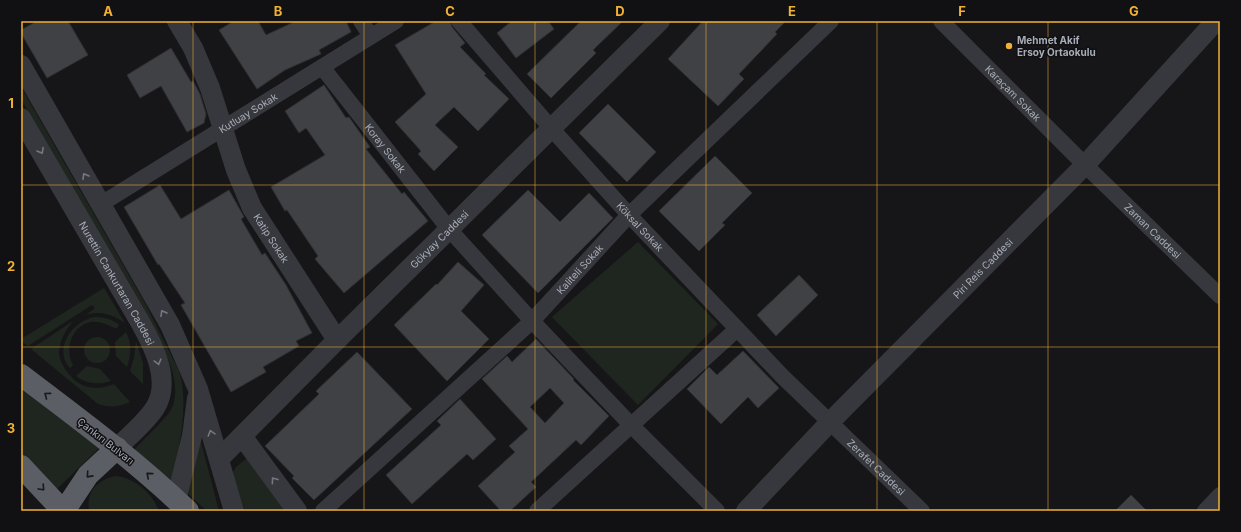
<svg xmlns="http://www.w3.org/2000/svg" width="1241" height="532" viewBox="0 0 1241 532" font-family="Inter,sans-serif">
<style>
.green{fill:#1e261f}
.building{fill:#404145;stroke:#303034;fill-rule:evenodd}
.lines{fill:none;stroke-linecap:round;stroke-linejoin:round}
.minor{stroke:#37383d;stroke-width:16}
.tertiary{stroke:#37383d;stroke-width:20}
.trunk{stroke:#5b5e65;stroke-width:22}
.oneway{stroke:#757881}
.oneway2{stroke:#18191b}
.grid{fill:none;stroke:#f2b134;stroke-width:1;stroke-opacity:0.55}
.poi-dot{fill:#f2b134;stroke:#111113;stroke-width:1.5}
.labels{text-anchor:middle;dominant-baseline:central;stroke-width:3;stroke-linejoin:round;paint-order:stroke}
.poi-label{font-size:10px;font-weight:bold;fill:#a8adb8;stroke:#111113;text-anchor:start}
.street-label{font-size:10px;fill:#a8adb8;stroke:#111113}
.neatline{fill:none;stroke:#f2b134;stroke-width:1.5}
.grid-label{font-size:13px;text-anchor:middle;font-weight:bold;fill:#f2b134}
</style>
<rect width="100%" height="100%" fill="#161618"/>
<g class="green">
<path d="M21 87 146 305 179 371C190 406 178 447 173 482L134 450C142 441 168 417 172 408 179 390 173 372 167 356L21 99Z"/>
<polygon points="638,242 718,324 638,405 552,317"/>
<path d="M104 288 125 323C113 315 101 310 86 315L95 308 92 305 28 346 21 341V339Z"/>
<path d="M95 317C104 317 113 319 119 325L117 328H115C107 325 100 321 91 322 72 325 64 349 73 365L71 368 69 367C53 347 74 320 95 317Z"/>
<path d="M73 321C66 330 60 339 59 352 59 358 62 364 65 369 78 388 93 392 114 384L130 402C119 407 109 408 98 404L31 349Z"/>
<path d="M126 332C132 343 131 355 127 367L116 356 115 342Z"/>
<circle cx="97" cy="350" r="13"/>
<polygon points="136,341 143,363 143,384 130,371 134,358"/>
<path d="M87 366 100 369 111 381C99 385 86 384 76 376Z"/>
<polygon points="21,389 100,447 56,490 21,453"/>
<polygon points="200,438 219,511 207,511 187,493"/>
<polygon points="251,455 291,511 245,511 232,474 236,467"/>
<path d="M116 476C135 478 152 493 159 511H89C86 491 97 480 116 476Z"/>
</g>
<g class="building">
<polygon points="37,21 68,21 88,55 47,78 21,33 21,30"/>
<polygon points="234,21 258,21 266,35 296,21 346,21 351,32 319,50 321,54 285,70 257,89 219,30"/>
<polygon points="436,21 450,21 452,27 465,43 460,47 486,74 484,75 509,99 478,131 454,107 435,125 458,147 434,171 418,154 421,151 395,122 426,94 395,45"/>
<polygon points="512,21 548,21 554,29 516,58 497,33"/>
<polygon points="581,21 623,21 593,50 596,53 551,98 527,74"/>
<polygon points="703,21 786,21 775,32 777,34 739,74 744,79 718,106 668,59"/>
<polygon points="171,48 191,82 193,81 200,94 206,114 204,123 187,132 161,86 140,98 127,75"/>
<polygon points="324,85 346,118 349,117 370,147 366,149 402,194 404,192 428,221 344,293 315,259 318,256 287,210 285,211 271,187 325,155 306,128 299,133 285,111"/>
<polygon points="608,104 656,152 627,182 579,133"/>
<polygon points="715,156 752,193 722,223 725,225 699,251 659,211"/>
<polygon points="160,185 181,219 229,190 244,217 241,219 262,255 265,253 286,285 312,333 296,341 299,346 263,367 266,372 231,392 181,305 185,303 159,264 158,265 124,207"/>
<polygon points="528,190 560,222 589,193 613,218 538,293 482,235"/>
<polygon points="458,262 484,285 461,311 489,339 447,381 394,325 436,284 437,285"/>
<polygon points="799,275 818,295 776,336 757,315"/>
<path d="M536 339 574 379 573 380 609 416 581 445 576 440 531 482 536 487 510 511H501L478 486 515 452 509 446 528 429 482 379 507 356 512 362ZM550 388 564 403 545 423 530 407Z"/>
<polygon points="743,351 779,388 758,408 748,397 721,424 687,389 709,367 717,375"/>
<polygon points="357,352 412,409 314,500 292,478 294,476 265,446 319,394 316,391"/>
<polygon points="460,399 496,439 473,460 467,454 412,504 386,475 441,425 437,421"/>
<polygon points="1131,495 1147,511 1115,511"/>
</g>
<g class="lines">
<g class="minor">
<polyline points="361,21 371,36"/>
<path id="s1" d="M459 21 551 128 629 215 782 376 922 511"/>
<path id="s2" d="M941 21 1085 165 1220 296"/>
<path id="s3" d="M322 67 449 229 532 321 631 425 717 511"/>
<path id="s4" d="M101 204 396 21"/>
<path id="s5" d="M323 511 532 321 629 215 831 21"/>
<polyline points="537,511 737,329"/>
<polyline points="1205,511 1220,495"/>
</g>
<g class="tertiary">
<path id="s6" d="M177 21 193 48 210 88 236 170 252 208 337 340"/>
<polyline points="21,65 170,325 198,389 234,511"/>
<path id="s7" d="M21 118 140 322C153 345 172 381 155 408 145 423 130 435 117 448"/>
<polyline points="242,436 297,511"/>
<path id="s8" d="M219 459 337 340 660 21"/>
<polyline points="176,500 192,436 197,398"/>
<path id="s9" d="M746 511 829 423 1085 165 1216 21"/>
</g>
<g class="trunk">
<path d="M21 375C78 418 136 461 188 511"/>
<polyline points="21,466 63,511"/>
<polyline points="64,511 88,475 117,448"/>
</g>
</g>
<defs><path id="oneway-chevron" d="M-2-3.5L2.5 0L-2 3.5" fill="none" stroke-width="1.6" stroke-linecap="round" stroke-linejoin="round"/></defs>
<g class="oneway">
<use href="#oneway-chevron" transform="translate(41 151) rotate(60)"/>
<use href="#oneway-chevron" transform="translate(85 176) rotate(-120)"/>
<use href="#oneway-chevron" transform="translate(163 313) rotate(-120)"/>
<use href="#oneway-chevron" transform="translate(158 362) rotate(75)"/>
<use href="#oneway-chevron" transform="translate(211 433) rotate(-107)"/>
<use href="#oneway-chevron" transform="translate(274 480) rotate(-126)"/>
</g>
<g class="oneway2">
<use href="#oneway-chevron" transform="translate(47 395) rotate(-143)"/>
<use href="#oneway-chevron" transform="translate(89 475) rotate(132)"/>
<use href="#oneway-chevron" transform="translate(149 475) rotate(-140)"/>
<use href="#oneway-chevron" transform="translate(42 488) rotate(47)"/>
</g>
<path class="grid" d="M193 21V511M364 21V511M535 21V511M706 21V511M877 21V511M1048 21V511M21 185H1220M21 347H1220"/>
<circle class="poi-dot" cx="1009" cy="46" r="4"/>
<g class="labels">
<g class="poi-label">
<text x="1017" y="40">Mehmet Akif<tspan x="1017" dy="12">Ersoy Ortaokulu</tspan></text>
</g>
<g class="street-label">
<text stroke="none"><textPath href="#s2" startOffset="102">Karaçam Sokak</textPath></text>
<text stroke="none"><textPath href="#s4" startOffset="173">Kutluay Sokak</textPath></text>
<text stroke="none"><textPath href="#s3" startOffset="103">Koray Sokak</textPath></text>
<text stroke="none"><textPath href="#s1" startOffset="274">Köksal Sokak</textPath></text>
<text stroke="none"><textPath href="#s2" startOffset="298">Zaman Caddesi</textPath></text>
<text stroke="none"><textPath href="#s6" startOffset="238">Katip Sokak</textPath></text>
<text stroke="none"><textPath href="#s8" startOffset="311">Gökyay Caddesi</textPath></text>
<text stroke="none"><textPath href="#s9" startOffset="339">Piri Reis Caddesi</textPath></text>
<text stroke="none"><textPath href="#s5" startOffset="353">Kaliteli Sokak</textPath></text>
<text stroke="none"><textPath href="#s7" startOffset="191">Nurettin Cankurtaran Caddesi</textPath></text>
<text transform="translate(106 441) rotate(38)">Çankırı Bulvarı</text>
<text stroke="none"><textPath href="#s1" startOffset="611">Zerafet Caddesi</textPath></text>
</g>
</g>
<rect width="1241" height="532" fill="none" stroke="#111113" stroke-width="44"/>
<rect x="22" y="22" width="1197" height="488" class="neatline"/>
<g class="grid-label">
<text x="108" y="16">A</text>
<text x="278" y="16">B</text>
<text x="450" y="16">C</text>
<text x="620" y="16">D</text>
<text x="792" y="16">E</text>
<text x="962" y="16">F</text>
<text x="1134" y="16">G</text>
<text x="11" y="108">1</text>
<text x="11" y="271">2</text>
<text x="11" y="433">3</text>
</g>
</svg>
